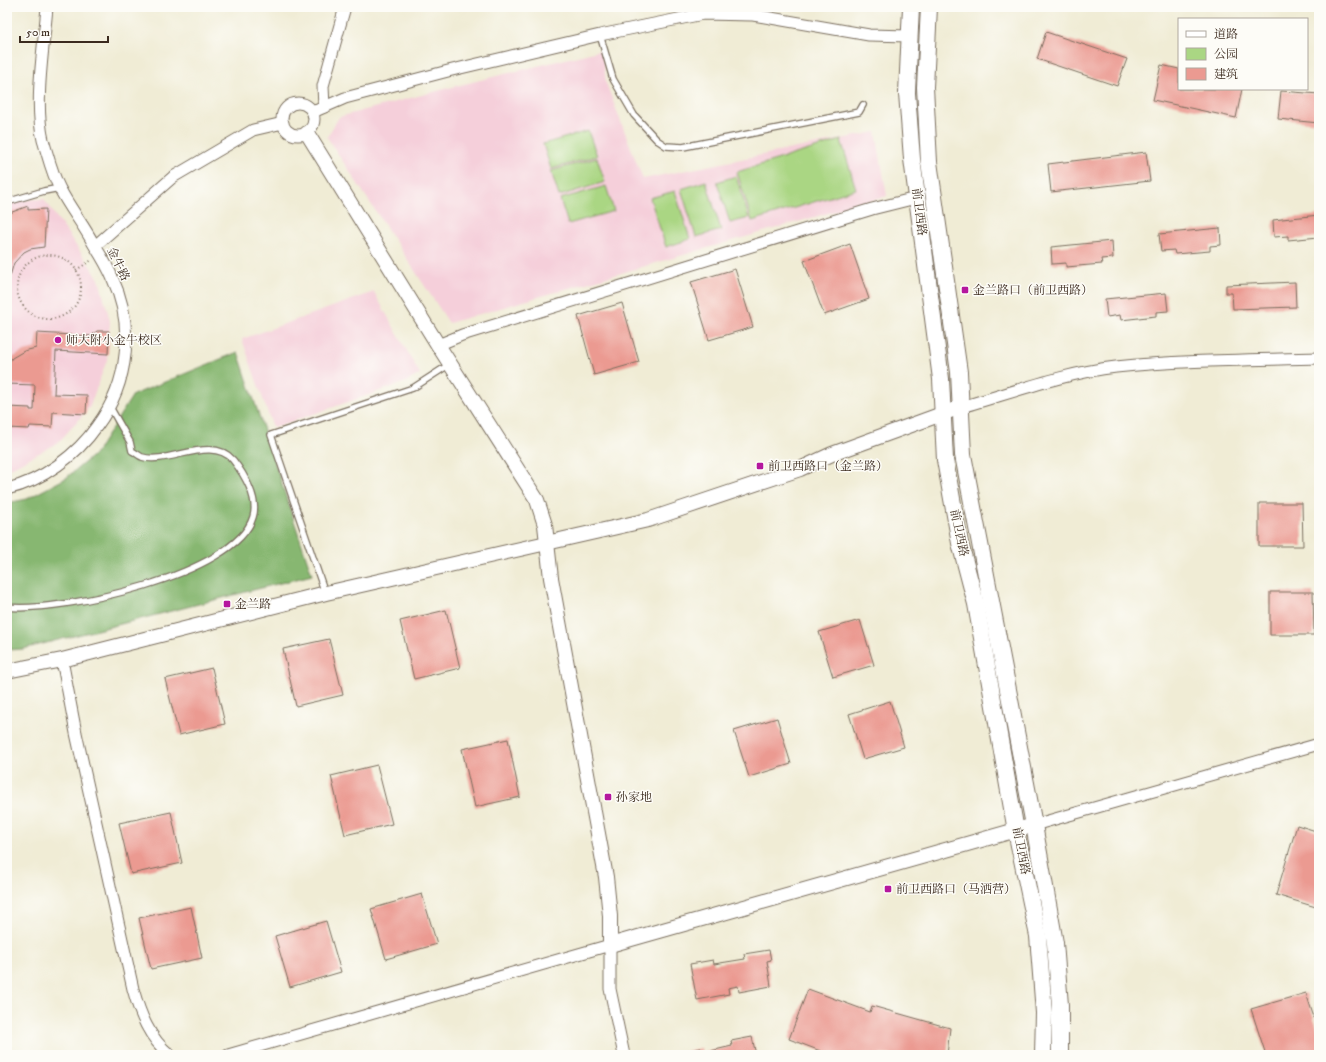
<svg xmlns="http://www.w3.org/2000/svg" width="1326" height="1062" viewBox="0 0 1326 1062" font-family="'IM FELL DW Pica','Noto Serif SC',serif">
<style>
.built{fill:#f5cfda}
.green{fill:#aad683;stroke:#728050}
.forest{fill:#87b771;stroke:#617048}
.building{fill:#eb9a91}
.lines{fill:none;stroke-linecap:round;stroke-linejoin:round}
.service-casing{stroke:#7a6e5e;stroke-width:8}
.minor-casing{stroke:#7a6e5e;stroke-width:13}
.tertiary-casing{stroke:#7a6e5e;stroke-width:16}
.secondary-casing{stroke:#7a6e5e;stroke-width:18}
.path{stroke:#7a6e5e;stroke-width:2;stroke-dasharray:1 3;stroke-linecap:butt}
.service{stroke:#fff;stroke-width:5.5}
.minor{stroke:#fff;stroke-width:11}
.tertiary{stroke:#fff;stroke-width:14}
.secondary{stroke:#fff;stroke-width:16}
.poi-dot{fill:#b5179e;stroke:#fdfcf7;stroke-width:1.5}
.labels{text-anchor:middle;dominant-baseline:central;stroke-width:3;stroke-linejoin:round;paint-order:stroke}
.street-label{font-size:12px;fill:#3b2a1e;stroke:#fdfcf7}
.poi-label{font-size:12px;fill:#3b2a1e;stroke:#fdfcf7;text-anchor:start}
</style>
<rect width="100%" height="100%" fill="#fdfcf7"/>
<filter id="ink" filterUnits="userSpaceOnUse"><feTurbulence type="fractalNoise" baseFrequency=".025" numOctaves="2"/><feDisplacementMap in="SourceGraphic" scale="8" xChannelSelector="R" yChannelSelector="G"/><feConvolveMatrix kernelMatrix="1 2 1 2 8 2 1 2 1" color-interpolation-filters="sRGB"/></filter>
<filter id="wash" filterUnits="userSpaceOnUse"><feTurbulence type="fractalNoise" baseFrequency=".012" numOctaves="4" result="noise"/><feDisplacementMap in="SourceGraphic" scale="16" xChannelSelector="R" yChannelSelector="G"/><feGaussianBlur stdDeviation="0.9" result="paint"/><feColorMatrix in="noise" values="0 0 0 0 0 0 0 0 0 0 0 0 0 0 0 0 0 1.4 0 .05"/><feComposite in="paint" operator="in"/></filter>
<g filter="url(#wash)">
<rect width="100%" height="100%" fill="#f0ecd5"/>
<g class="built">
<polygon points="602,50 606,83 643,179 876,132 887,196 449,323 327,137 339,117 456,86"/>
<polygon points="44,199 99,279 110,321 107,360 89,408 58,443 7,470 7,204 15,200"/>
<polygon points="374,292 420,374 406,382 273,428 242,339"/>
</g>
<g class="green">
<polygon points="588,131 597,156 551,169 543,144"/>
<polygon points="841,140 856,189 752,221 737,172"/>
<polygon points="597,158 605,182 559,196 551,171"/>
<polygon points="736,176 749,218 730,223 717,182"/>
<polygon points="706,181 721,230 696,237 681,189"/>
<polygon points="606,186 614,211 568,224 560,199"/>
<polygon points="675,191 690,239 666,247 650,198"/>
</g>
<polygon class="forest" points="238,352 312,575 23,649 7,650 7,503 27,499 66,478 96,453 133,395"/>
<g id="blocks">
<g class="building">
<polygon points="1046,32 1127,59 1117,86 1037,59"/>
<polygon points="1161,65 1179,69 1179,89 1242,89 1236,118 1153,100"/>
<polygon points="1281,91 1319,94 1319,123 1278,119"/>
<polygon points="1146,152 1150,181 1051,192 1048,164"/>
<polygon points="28,206 28,210 46,209 44,247 30,249 24,252 14,263 10,276 7,276 7,214"/>
<polygon points="1319,215 1319,237 1288,240 1288,236 1274,237 1273,220"/>
<polygon points="1220,228 1221,245 1210,246 1210,251 1175,254 1174,250 1161,251 1159,234"/>
<polygon points="1112,241 1113,258 1101,259 1102,264 1066,267 1066,263 1052,264 1051,247"/>
<polygon points="850,244 869,299 824,315 804,261"/>
<polygon points="735,269 753,327 709,340 691,282"/>
<polygon points="1295,282 1296,307 1233,309 1232,293 1226,293 1226,285"/>
<polygon points="1166,293 1168,311 1156,312 1156,316 1121,320 1120,315 1107,317 1105,299"/>
<polygon points="622,303 639,362 594,375 578,316"/>
<polygon points="97,331 109,331 108,354 56,351 54,394 87,395 86,414 53,412 52,427 30,426 29,429 7,428 7,407 30,408 30,410 34,410 35,385 7,384 7,365 12,358 24,351 36,348 37,333 91,336"/>
<polygon points="1259,503 1302,503 1303,546 1259,546"/>
<polygon points="1270,592 1313,592 1314,635 1270,635"/>
<polygon points="446,610 460,668 414,679 400,621"/>
<polygon points="860,620 874,665 833,677 819,632"/>
<polygon points="329,639 343,695 296,706 283,649"/>
<polygon points="212,668 225,724 179,735 165,679"/>
<polygon points="890,701 904,747 863,759 849,714"/>
<polygon points="777,718 791,764 749,777 734,731"/>
<polygon points="508,739 520,797 475,807 462,749"/>
<polygon points="377,765 392,824 345,835 331,776"/>
<polygon points="171,812 182,863 131,874 119,823"/>
<polygon points="1297,825 1319,832 1319,908 1276,895"/>
<polygon points="422,894 437,944 386,959 371,909"/>
<polygon points="191,907 202,958 151,969 139,918"/>
<polygon points="326,921 341,972 290,987 275,936"/>
<polygon points="769,950 771,960 767,961 771,986 739,992 738,986 728,988 729,994 697,1000 690,964 713,960 714,964 745,959 744,954"/>
<polygon points="808,989 870,1012 872,1006 950,1028 947,1055 831,1055 789,1039"/>
<polygon points="1306,993 1319,1033 1319,1055 1266,1055 1251,1009"/>
<polygon points="752,1037 756,1055 678,1055 677,1053 701,1048 702,1053 732,1046 731,1041"/>
</g>
</g>
</g>
<g filter="url(#ink)">
<use href="#blocks" fill-opacity="0" stroke="#7a6e5e" stroke-width="1"/>
<g class="lines">
<defs>
<g id="service">
<polyline points="600,35 613,79 634,115 657,140 666,146 683,147 859,112 863,105"/>
<polyline points="7,202 44,191 60,188"/>
<polyline points="325,593 271,435 413,388 450,364"/>
<path d="M7 607C60 613 236 575 253 517 259 499 244 474 233 460 212 435 168 465 142 457 139 456 135 452 132 451L130 442 110 407"/>
</g>
<g id="minor">
<circle cx="298" cy="119" r="16"/>
<polyline points="324,107 323,86 345,7"/>
<polyline points="313,112 345,98 448,71 600,35 703,14 753,15 869,35 909,36"/>
<polyline points="95,246 173,177 253,130 283,123"/>
<polyline points="438,345 462,335 872,209 916,198"/>
<path d="M961 407C1011 393 1064 373 1116 367 1183 360 1252 360 1319 358"/>
<path d="M7 489C42 481 77 455 97 426 129 383 135 326 112 277 107 265 100 254 93 243 83 224 69 207 60 189 52 174 48 156 43 140 34 102 44 46 47 7"/>
<path d="M62 660 76 733 133 989C140 1014 149 1038 170 1055"/>
<polyline points="1034,825 1319,744"/>
<polyline points="228,1055 610,945 610,989 624,1055"/>
</g>
<g id="tertiary">
<polyline points="307,133 438,345 537,500 545,525 551,578 606,877 610,916 610,945 1034,825"/>
<polyline points="7,671 62,660 326,593 648,520 800,469 832,454 961,407"/>
</g>
<g id="secondary">
<polyline points="911,7 907,93 912,159 941,379 945,460 960,543 976,604 1016,831 1038,936 1044,1013 1043,1055"/>
<polyline points="929,7 925,87 929,162 959,372 963,455 1034,825 1055,943 1060,1005 1060,1055"/>
</g>
</defs>
<use href="#service" class="service-casing"/>
<use href="#minor" class="minor-casing"/>
<use href="#tertiary" class="tertiary-casing"/>
<use href="#secondary" class="secondary-casing"/>
<g class="path">
<circle cx="49" cy="287" r="32"/>
<polyline points="76,270 92,260"/>
</g>
<use href="#service" class="service"/>
<use href="#minor" class="minor"/>
<use href="#tertiary" class="tertiary"/>
<use href="#secondary" class="secondary"/>
</g>
</g>
<g class="poi-dot">
<rect x="961" y="286" width="8" height="8" rx="2"/>
<circle cx="58" cy="340" r="4"/>
<rect x="756" y="462" width="8" height="8" rx="2"/>
<rect x="223" y="600" width="8" height="8" rx="2"/>
<rect x="604" y="793" width="8" height="8" rx="2"/>
<rect x="884" y="885" width="8" height="8" rx="2"/>
</g>
<g class="labels">
<g class="street-label">
<text transform="translate(919 212) rotate(83)">前卫西路</text>
<text transform="translate(118 264) rotate(64)">金牛路</text>
<text transform="translate(959 533) rotate(78)">前卫西路</text>
<text transform="translate(1021 851) rotate(79)">前卫西路</text>
</g>
<g class="poi-label">
<text x="973" y="290">金兰路口（前卫西路）</text>
<text x="66" y="340">师大附小金牛校区</text>
<text x="768" y="466">前卫西路口（金兰路）</text>
<text x="235" y="604">金兰路</text>
<text x="616" y="797">孙家地</text>
<text x="896" y="889">前卫西路口（马洒营）</text>
</g>
</g>
<rect width="1326" height="1062" fill="none" stroke="#fdfcf7" stroke-width="24"/>
<rect x="1178" y="18" width="130" height="72" fill="#fdfcf7" stroke="#afa8a0"/>
<rect x="1186" y="31" width="20" height="6" fill="#ffffff" stroke="#afa8a0"/>
<text x="1214" y="38" font-size="12" fill="#3b2a1e">道路</text>
<rect x="1186" y="48" width="20" height="12" fill="#aad683" stroke="#afa8a0"/>
<text x="1214" y="58" font-size="12" fill="#3b2a1e">公园</text>
<rect x="1186" y="68" width="20" height="12" fill="#eb9a91" stroke="#afa8a0"/>
<text x="1214" y="78" font-size="12" fill="#3b2a1e">建筑</text>
<path d="M20 36v6h88v-6" fill="none" stroke="#3b2a1e" stroke-width="2"/>
<text x="26" y="36" font-size="12" fill="#3b2a1e" stroke="#fdfcf7" stroke-width="3" paint-order="stroke">50 m</text>
</svg>
